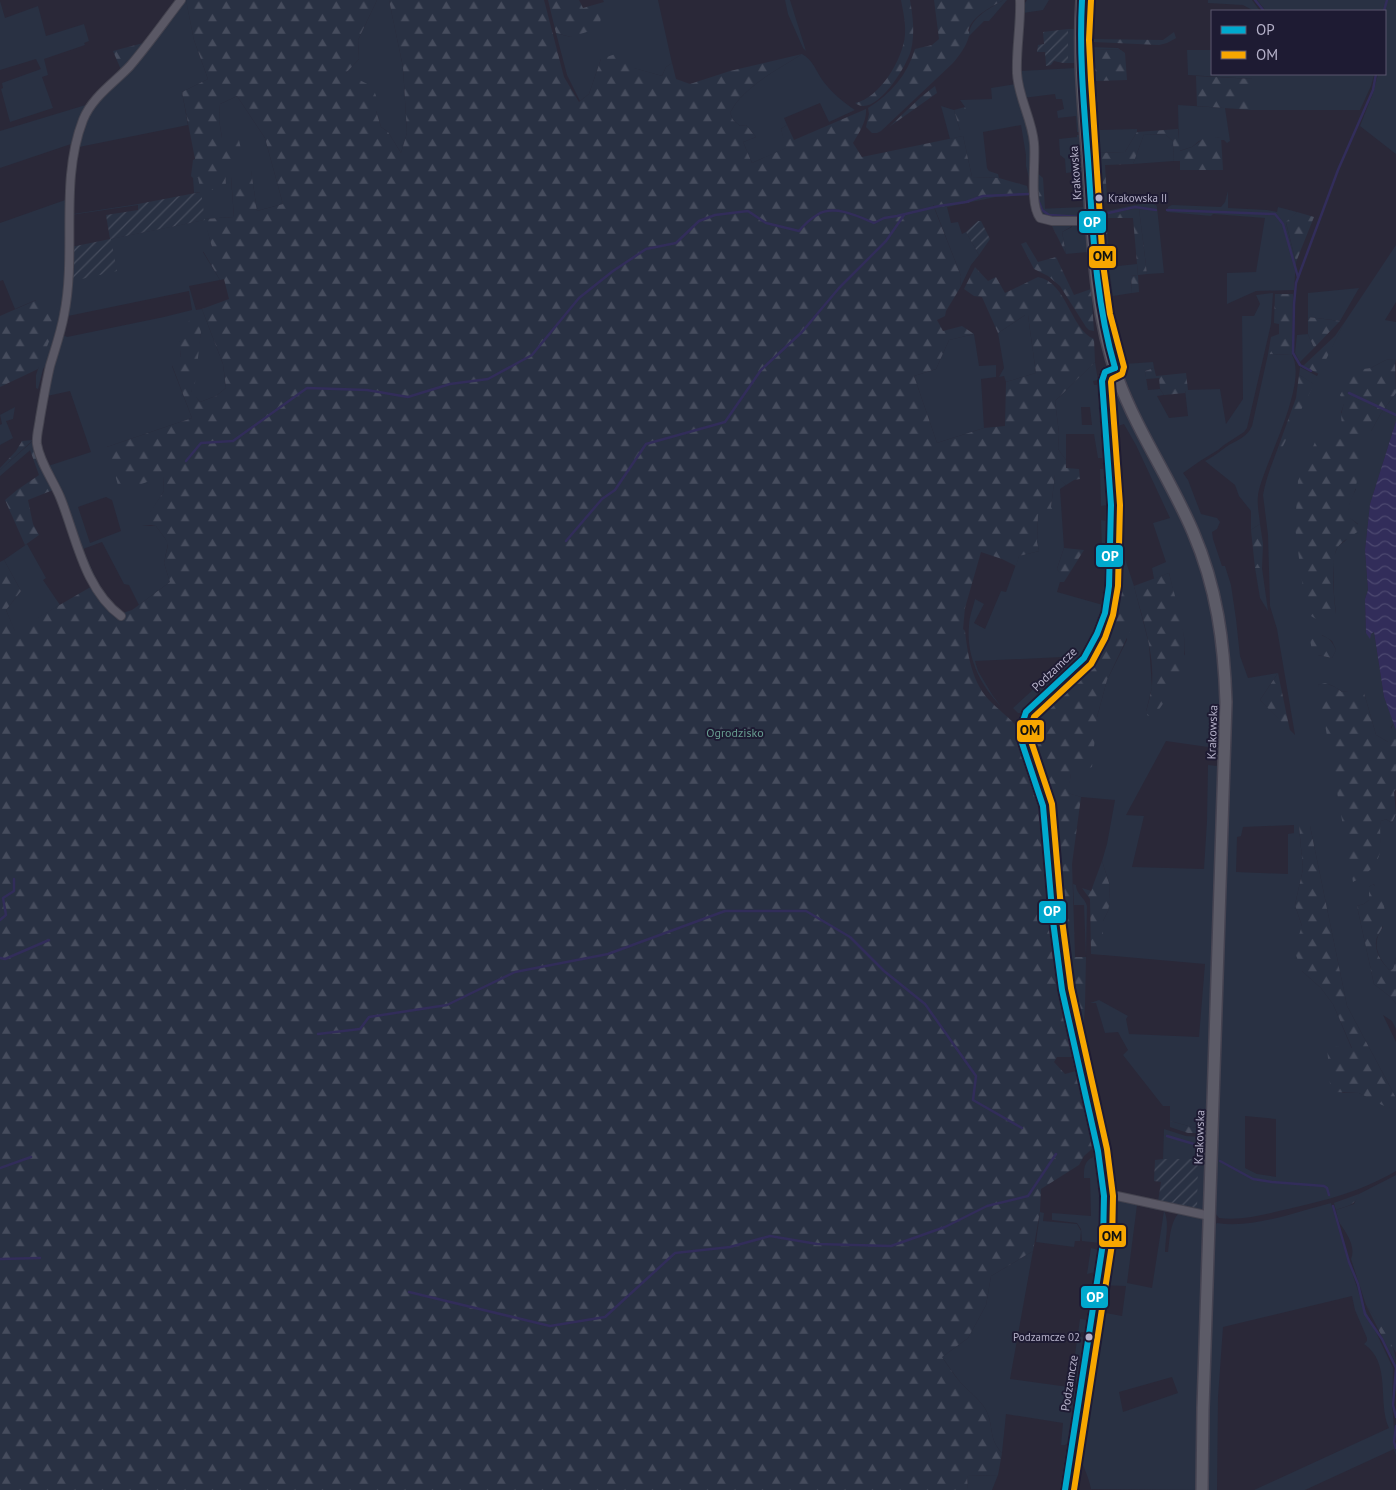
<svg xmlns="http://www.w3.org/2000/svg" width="1396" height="1490" viewBox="0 0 1396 1490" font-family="'PT Sans',sans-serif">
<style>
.grass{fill:#293143;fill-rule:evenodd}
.forest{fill:url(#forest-firs)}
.garden{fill:url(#garden-furrows)}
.water{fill:url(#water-waves)}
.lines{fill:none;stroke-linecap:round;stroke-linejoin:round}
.stream{stroke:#322d5a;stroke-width:2.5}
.minor-casing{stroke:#44434f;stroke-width:10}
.primary-casing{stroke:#454351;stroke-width:14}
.minor{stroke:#5a5865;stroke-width:8}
.primary{stroke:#5c5b67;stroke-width:11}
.bus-1-casing{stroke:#1e1b33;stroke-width:10}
.bus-2-casing{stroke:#1e1b33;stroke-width:10}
.bus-1{stroke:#00a9ce;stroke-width:6}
.bus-2{stroke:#f7a600;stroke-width:6}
.bus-dot{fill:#b5b1c9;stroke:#1e1b33;stroke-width:2}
.labels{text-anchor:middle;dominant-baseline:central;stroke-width:4;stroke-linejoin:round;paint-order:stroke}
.bus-label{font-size:11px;fill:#b5b1c9;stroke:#1e1b33;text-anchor:start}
.street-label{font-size:12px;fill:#b5b1c9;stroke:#1e1b33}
.park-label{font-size:12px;fill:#679c8f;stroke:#1e1b33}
.line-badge{stroke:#1e1b33;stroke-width:2}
.badge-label{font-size:14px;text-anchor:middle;font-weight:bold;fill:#fff}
.pale-badge-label{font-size:14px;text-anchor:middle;font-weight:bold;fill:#111}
</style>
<defs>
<pattern id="forest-firs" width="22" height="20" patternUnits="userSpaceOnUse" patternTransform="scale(1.25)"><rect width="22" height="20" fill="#293143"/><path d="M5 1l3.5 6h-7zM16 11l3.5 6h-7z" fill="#464c5d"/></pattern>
<pattern id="garden-furrows" width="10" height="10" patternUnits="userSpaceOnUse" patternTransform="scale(1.25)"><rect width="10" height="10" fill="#293143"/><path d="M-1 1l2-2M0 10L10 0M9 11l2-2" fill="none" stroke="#464c5d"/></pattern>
<pattern id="water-waves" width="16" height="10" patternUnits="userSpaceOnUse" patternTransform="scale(1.25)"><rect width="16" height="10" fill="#322d5a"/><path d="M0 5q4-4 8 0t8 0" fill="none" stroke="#4d4970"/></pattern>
</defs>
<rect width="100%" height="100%" fill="#2a2838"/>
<g class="grass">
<path d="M183 0H186L194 40 208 79 182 92 188 125 79 147 73 183V214L138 204V205L71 215C72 187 73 147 85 121 95 97 115 86 132 67 150 46 166 23 183 0Z"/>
<polygon points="377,0 389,0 403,67 407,133 401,153 388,132 381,127 376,111 346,73 359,59 358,40"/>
<polygon points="603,0 658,0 672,63 666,67 662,76 601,59 589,94 580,101 567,75 556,33 571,37 604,2"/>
<polygon points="785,0 790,0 806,51 803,48 788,14"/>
<path d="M1003 0H1007L989 21H984L969 36C969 18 989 9 1003 0Z"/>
<polygon points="1027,0 1049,0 1043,10 1023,13 1023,6"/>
<polygon points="1208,0 1252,0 1260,11 1254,11 1243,5 1208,3"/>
<polygon points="1257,0 1396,0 1396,154 1360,126 1373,93 1378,74 1385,74 1385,11 1266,11"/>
<polygon points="0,1 5,18 38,6 46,36 84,24 89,41 84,43 85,45 44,59 48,75 42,77 53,108 10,122 1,89 3,88 2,83 41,69 36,59 0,70"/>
<polygon points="1068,29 1075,29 1077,63 1068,63"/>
<polygon points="1089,47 1093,103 1089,103 1086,49"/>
<polygon points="1091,47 1118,48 1125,53 1121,50 1093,49 1098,102 1095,102"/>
<polygon points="1187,50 1212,50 1212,74 1374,75 1371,86 1360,110 1252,110 1252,79 1188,75"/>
<path d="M802 54C813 60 816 71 823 81 832 93 843 102 855 110L829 122 820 103 784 118 787 125 781 129 787 148 752 163 743 142 756 137 746 125 740 126 733 120 730 113C742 87 779 69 802 54Z"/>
<polygon points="1076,68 1081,132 1077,132 1076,116 1058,118 1057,111 1064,109 1062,99 1056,99 1055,94 1023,98 1020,71"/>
<polygon points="1016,84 1032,135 1032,190 1026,166 1026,155 1021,125 983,132 987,168 989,171 998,174 999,178 972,177 963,136 950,139 941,106 954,110 960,130 965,107 960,100 992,99 991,88"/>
<path d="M237 96 265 138 283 204 257 211 251 171 231 177 234 217 205 219 212 248 203 252 220 280 189 286 196 310 202 309 223 364 226 388 216 396 200 402C197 398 193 396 191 391L201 332 190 321C177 330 180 344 181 358L172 366 192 418 107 447 163 476 164 491 142 526H156L165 538 168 544 164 563 170 582 139 605 129 585 124 584 102 542 83 549 95 577 101 587C89 581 55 484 48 466L91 452 70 391 47 396 71 247 73 281 110 239 204 220 200 192 194 193 193 178 198 177 226 187 222 138 219 120 220 104ZM189 291 192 310 164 317 67 337 63 335 68 316ZM106 497 112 500 121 531 90 543 78 507Z"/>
<polygon points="89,104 74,143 0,168 0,131"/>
<polygon points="1178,105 1225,108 1230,141 1227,143 1224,140 1221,140 1221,137 1199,141 1192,147 1179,151"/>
<polygon points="1093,110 1097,186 1093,172 1090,111"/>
<polygon points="1098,111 1100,130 1137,129 1137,132 1125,152 1098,153 1096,112"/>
<polygon points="1144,134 1166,135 1173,141 1174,161 1133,164"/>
<polygon points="1077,135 1081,135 1083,171 1066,173 1065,159 1060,155 1059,139 1077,137"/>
<polygon points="1081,177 1084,177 1085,218 1078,220 1043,216 1038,209 1083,207"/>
<polygon points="1228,191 1228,208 1267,210 1277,212 1278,207 1297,212 1286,223 1296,262 1294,290 1256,291 1227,304 1227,273 1256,272 1265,218 1213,214 1211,216 1167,212 1168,207 1172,205 1221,207 1225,202"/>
<polygon points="68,199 65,304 50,361 43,369 38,389 36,388 36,375 39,366 36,300 15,309 3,280 0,281 0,223"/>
<polygon points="1150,203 1156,205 1157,207 1164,273 1147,274 1139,209 1132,209 1104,215 1104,217 1101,212 1134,205"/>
<polygon points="933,204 947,207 951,223 958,222 962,234 966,232 979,255 971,265 960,288 961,276"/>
<polygon points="1072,223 1082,224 1086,227 1088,252 1066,254 1062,232 1072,227"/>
<path d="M1396 245V302L1385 320 1396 322V364L1395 359 1386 360 1371 368 1355 371 1341 413 1371 431 1381 413 1396 393V421L1370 504 1365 550 1368 590 1365 599 1366 633 1371 634 1374 632 1384 697 1394 723 1391 727 1394 743 1388 742 1376 735 1364 693 1348 691 1342 692C1334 686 1328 682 1318 685L1381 845 1379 829 1381 821 1386 819 1392 823 1396 814V957L1393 969 1389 970C1377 956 1371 943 1383 927L1374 884 1369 887V900L1364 904 1357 906 1374 984 1392 998 1396 1004V1029L1392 1021 1383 1015 1396 1042V1098L1347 1006 1310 826H1299L1303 869 1295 905 1302 926V971L1321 988 1333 1004 1352 1049 1342 1093H1359L1396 1110V1171C1358 1193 1329 1199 1288 1209 1266 1214 1242 1221 1219 1218L1215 1213 1231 695C1231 648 1225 598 1207 554 1199 534 1188 515 1178 496 1153 443 1127 391 1110 335L1112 331 1116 332 1124 364 1153 362 1154 368 1145 371 1148 390 1160 389 1164 395 1157 396 1169 418 1188 416 1185 390 1220 389 1226 424 1243 399 1242 316H1254L1260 304 1256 295 1273 293 1271 324 1247 428 1244 432 1224 445 1218 450 1200 461 1183 473 1188 480 1201 514 1217 518 1220 522 1217 529 1212 532 1213 539 1222 566H1225L1231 585 1236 619 1240 656 1248 678 1278 673 1260 700 1295 735 1277 629 1270 606 1268 535 1263 495C1266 478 1273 461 1279 445L1280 450 1313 384 1299 375 1300 367 1317 376 1344 323ZM1298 481 1356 489C1351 498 1347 506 1348 517L1358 524 1345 541 1338 546 1333 558 1334 595 1336 615ZM1322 635 1332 641 1336 650 1332 658 1318 655ZM1294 825V833L1288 834V874L1236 872 1237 837 1241 836 1243 827ZM1245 1116 1276 1119V1177L1257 1174 1245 1168Z"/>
<polygon points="1137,264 1138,275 1131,276 1132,293 1113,296 1109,267"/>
<polygon points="1359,288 1340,321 1308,317 1308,293"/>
<polygon points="1025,315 1028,315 1036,373 1006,382 1004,376 999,377 1004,368 998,333"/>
<polygon points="974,334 979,366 996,365 996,377 981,379 984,428 937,443 914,376 936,369 949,340"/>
<polygon points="1308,334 1314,348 1300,362 1295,353 1297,335"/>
<path d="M1268 354 1292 355C1308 383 1267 458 1259 490 1256 502 1259 512 1260 524L1251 530V511L1239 496 1235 485 1205 461C1213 457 1219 452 1226 447 1236 440 1247 438 1252 426Z"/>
<path d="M1095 362 1098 380 1093 381 1094 385H1098L1103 458H1098L1094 434H1066V460L1058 449 1059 434 1055 401ZM1081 407H1090L1092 425H1082Z"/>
<path d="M1110 384 1116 388C1124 406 1131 424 1139 441 1158 478 1182 513 1196 553 1219 619 1221 687 1219 756L1217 759 1208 760V747L1166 741 1126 815 1144 816 1132 867 1204 869 1207 821 1208 765 1217 766 1218 767 1207 1131 1197 1133 1199 1129 1170 1121V1106H1163L1123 1055 1128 1050 1118 1032 1105 1033 1096 1003H1090L1099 1000 1128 1016 1126 1019 1129 1034 1199 1037 1205 964 1103 955V921L1108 911 1110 901 1109 883 1102 861 1107 844 1115 800 1081 797 1067 793 1071 774 1097 717 1107 680 1127 640 1122 573 1113 575 1115 539 1123 543 1124 556 1134 586 1149 644 1152 687 1146 712 1185 654 1184 637 1169 573 1154 579 1152 568 1166 562 1153 523 1170 518 1136 445 1124 424 1118 426 1120 461H1112L1106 390Z"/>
<polygon points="15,407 13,419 6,421 13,438 0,445 0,425 2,424 0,415"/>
<polygon points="35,439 35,446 0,476 0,470"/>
<polygon points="1100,469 1103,469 1107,488 1107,505 1101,506"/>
<polygon points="1114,473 1120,483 1123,538 1117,535 1115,531 1113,474"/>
<path d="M1055 474 1066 485 1060 489 1064 548 1057 569 1062 575 1057 592 1103 605C1096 629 1085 653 1066 671 1051 685 1032 696 1021 713H1018L1013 708 1063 662V657L975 661 978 671 993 696 1001 706C980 685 966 656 969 626 969 617 973 608 975 599L984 604 974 623 985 629 1001 591 1006 592 1019 556 1039 551 1037 542 1038 515 1051 507Z"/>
<polygon points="1101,520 1107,521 1107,553 1102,552"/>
<polygon points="27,544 46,578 43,580 60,605 15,632 6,610 21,591 4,560"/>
<polygon points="1255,568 1262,568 1268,611 1260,598"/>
<path d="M1073 884 1076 885C1076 894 1085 898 1087 906L1086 957 1084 905H1074Z"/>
<polygon points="1164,1129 1186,1136 1203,1137 1207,1141 1204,1211 1169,1204 1197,1159 1163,1159"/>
<path d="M1096 1156 1101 1192 1100 1243 1082 1241 1081 1229 1077 1223 1052 1220V1213L1091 1216 1090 1178H1084C1084 1167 1084 1160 1096 1156Z"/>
<path d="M1396 1175V1353L1382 1328 1366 1305 1351 1259C1356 1247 1347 1234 1341 1225 1338 1222 1337 1214 1336 1210L1354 1204 1359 1194Z"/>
<path d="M1113 1199 1157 1207V1210L1137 1205 1127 1283 1152 1288 1164 1211C1170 1222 1165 1240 1165 1252H1168C1170 1238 1170 1221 1180 1212L1202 1218 1204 1220 1197 1490 1091 1489C1088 1471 1076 1456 1076 1437L1095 1311 1122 1316 1126 1286 1099 1285 1105 1254 1109 1204 1110 1200ZM1172 1377 1178 1393 1123 1412 1119 1392Z"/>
<path d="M1331 1203 1347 1258 1363 1305 1393 1368 1392 1403 1396 1456 1394 1449 1305 1490H1254L1389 1428C1377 1402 1392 1363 1364 1344L1367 1341V1338L1355 1310 1352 1296 1223 1327 1218 1397 1217 1490H1208L1209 1368 1215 1225 1217 1223C1252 1229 1296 1212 1331 1203Z"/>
<polygon points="1040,1212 1044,1213 1043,1221 1077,1224 1081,1231 1080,1241 1075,1241 1074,1247 1036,1242"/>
<polygon points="1091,1248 1099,1250 1095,1272 1087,1274"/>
<path d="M1033 1251 1010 1379 1076 1388 1068 1443 1065 1445H1061L1063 1423 1006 1414 1002 1453C987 1438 995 1423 984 1407 978 1398 968 1391 960 1382 954 1374 948 1366 942 1357L968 1338 986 1305 991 1276Z"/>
<polygon points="1080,1319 1087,1320 1086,1332 1081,1332 1080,1336 1084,1338 1078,1379 1077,1382 1071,1383"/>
<polygon points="1074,1461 1079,1472 1079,1490 1069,1490"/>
<polygon points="998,1475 992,1490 968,1490 967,1476"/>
</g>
<g class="forest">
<path d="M186 0H377L358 40 359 59 346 73 373 87 379 105 376 111 381 127 388 132 401 153 407 133 403 67 389 0H544L564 77 579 102 589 94 601 59 624 51 634 68 662 76 666 67 672 63 676 79 690 84 730 71 802 54C779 69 742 87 730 113L733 120 740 126 746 125 756 137 743 142 752 163 786 148 781 129 787 125 794 140 866 109C867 121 859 133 853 143L862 157 963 136 972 177 999 178 1027 186 1029 195 995 197 947 207 933 205 961 276 960 288 946 311 945 316 937 320 943 331 962 326 974 334 949 340 936 369 914 376 937 443 984 428 1005 426 1006 382 1036 373 1028 315H1025L998 333 982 297 974 296 964 289 975 267 988 281 996 277 1005 293 1038 277C1067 282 1070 329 1094 339L1095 362 1055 401 1059 434 1058 449 1066 460V468L1079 469 1080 479 1074 480 1066 485 1055 475 1051 507 1054 512 1038 515 1037 542 1039 551 1019 556 1016 566 1002 559 981 552 965 608 963 629 965 631C968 656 972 684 992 703 1000 711 1010 718 1017 727L1018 739 1039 807 1043 826C1049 903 1053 980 1072 1055L1071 1057H1057L1054 1062 1065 1074 1076 1071 1093 1148 1084 1156 1079 1165 1041 1189 1040 1211 1033 1251 991 1276 986 1305 968 1338 942 1357C948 1366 954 1375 960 1382 968 1391 978 1398 984 1407 995 1423 987 1438 1002 1453L998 1475 967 1476 968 1490H0V562L4 560 21 591 6 610 15 631 94 585 97 591 123 613 132 610 170 582 164 563 168 545 165 538 156 526 151 525 141 526 164 491 163 476 120 492 107 447 192 418 172 365 181 357C180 348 177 333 184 325 187 322 190 321 193 317L198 322 201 332 195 383 191 391 200 402 216 396 226 388 223 364 202 309 229 299 224 279 220 280 203 251 212 247 204 219 234 217 231 176 251 170 257 211 283 204 265 138 237 96 220 104 219 120 222 138 239 140 243 159 225 162 226 187 201 192 198 178H193L191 176 193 160 195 159 182 92 208 79 194 40Z"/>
<polygon points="548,0 579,0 583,8 604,2 599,28 571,37 556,33"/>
<path d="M901 0H910C913 17 915 34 911 50 907 66 875 119 855 103 880 98 903 59 905 35 906 23 903 11 901 0Z"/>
<path d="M934 0H1003C992 7 975 14 969 28 967 32 970 30 969 36 967 45 959 56 953 63L881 131 877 133H872L866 127 869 114 868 108C891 94 907 75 915 49L932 45 939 39Z"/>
<polygon points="1174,32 1176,38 1167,43 1159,45 1094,42 1092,39 1163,40"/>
<polygon points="147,42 122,72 113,51"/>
<polygon points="1093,49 1121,50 1125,53 1127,80 1096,81"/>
<polygon points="1196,76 1253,79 1252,110 1197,106"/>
<polygon points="935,86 937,93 889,127 921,97"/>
<polygon points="965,107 970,123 960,130 954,110"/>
<polygon points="1178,129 1180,151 1192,147 1203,139 1221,137 1223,170 1180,170 1180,161 1174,161 1173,141 1166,135 1144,134 1133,164 1105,165 1107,199 1114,199 1112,201 1101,202 1098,153 1125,152 1137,132"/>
<polygon points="1036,172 1043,178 1045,209 1038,209"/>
<polygon points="1132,209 1139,209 1147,274 1138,275 1139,292 1132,293 1131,276 1138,275 1133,218 1104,218 1103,215"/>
<polygon points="1297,212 1314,217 1296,262 1286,222"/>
<polygon points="1101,221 1107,230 1109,267 1113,296 1109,297"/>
<polygon points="1072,223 1072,226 1062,232 1066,254 1051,224"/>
<polygon points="1026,242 1038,262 1056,257 1074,295 1091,289 1094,331 1089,330 1086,327 1060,286 1048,276 1034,269 1021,244"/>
<polygon points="1275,294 1293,294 1292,355 1268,354 1271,337 1279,334 1279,324 1274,323"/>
<polygon points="41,298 55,305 60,314 38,369 0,387 0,316"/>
<polygon points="1308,317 1340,321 1314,348 1308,334"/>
<polygon points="1344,323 1319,374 1303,366 1335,336"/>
<path d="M1395 359 1396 393 1381 413 1371 431 1356 437C1340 431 1339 418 1344 404L1340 395 1355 370 1371 368 1386 360Z"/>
<polygon points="1154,368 1156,376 1186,373 1188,390 1185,391 1185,393 1164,395 1160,389 1159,378 1146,379 1145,371"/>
<polygon points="1299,375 1314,384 1280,452 1279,445 1296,398"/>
<path d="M1319 433 1361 445C1359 459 1359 473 1356 486 1354 498 1347 502 1349 517L1362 528C1355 535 1342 540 1337 548 1330 561 1334 600 1336 615L1330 621 1321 622 1306 613 1295 527 1298 481Z"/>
<polygon points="33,440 0,470 0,468 16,451 22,441"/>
<polygon points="35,446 53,490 28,500 33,524 39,535 25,545 5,500 17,490 39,475 30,450"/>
<polygon points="1260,524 1263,544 1262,568 1255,568 1251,530"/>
<polygon points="1064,548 1084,550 1064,582 1059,582 1061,575 1057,569"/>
<path d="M1122 572 1132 627 1107 680 1097 717 1092 767 1071 774 1068 793 1081 797 1072 864 1075 957H1086L1085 1005 1083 1035 1076 1044C1059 963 1052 880 1044 798 1037 771 1015 739 1030 712L1080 667 1100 638 1104 629 1108 616 1112 597 1113 575Z"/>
<path d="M1169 573C1174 595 1188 635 1184 656 1182 671 1175 682 1168 695 1163 704 1158 714 1148 716L1146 712C1148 704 1151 694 1152 686 1155 653 1142 618 1134 586Z"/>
<path d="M1309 634C1324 635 1330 636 1336 650L1332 658 1318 655 1313 656Z"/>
<polygon points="1278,673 1290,731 1260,700"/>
<path d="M1325 683 1335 687 1342 692 1348 691 1352 686 1360 687 1364 693 1376 735 1388 742H1393L1389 733 1394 723 1396 730V789L1394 792 1396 814 1392 823 1386 819 1381 821C1379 830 1381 837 1381 845 1380 864 1368 874 1353 882L1318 685Z"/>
<polygon points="1299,825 1310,826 1347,1006 1396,1098 1396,1110 1382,1105 1359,1093 1336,1092 1330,1084 1327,1046 1352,1048 1333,1004 1321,988 1302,971 1294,950 1302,926 1295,905 1303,869"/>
<polygon points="1102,861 1109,883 1110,901 1108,911 1103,921 1103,955 1091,954 1090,899 1082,888 1091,891"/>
<path d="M1373 884C1383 894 1389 915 1382 928 1379 934 1375 938 1376 946 1377 956 1383 963 1389 970L1393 969 1396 957V1004L1392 998 1374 984 1357 906 1364 904 1369 900V887Z"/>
<polygon points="1170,1121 1199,1129 1197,1133 1188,1133 1170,1127"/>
<path d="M1359 1194C1357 1205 1346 1206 1336 1210L1334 1203Z"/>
<path d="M1366 1305C1378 1322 1396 1342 1396 1364Z"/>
</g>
<g class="garden">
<polygon points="1068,29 1068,63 1063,63 1054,61 1051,65 1046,66 1045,52 1037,52 1038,45 1044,44 1043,32"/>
<polygon points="201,192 205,220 111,239 117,271 73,281 71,247 110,239 106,215 138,210 138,204"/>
<polygon points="978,221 981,221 990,239 979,255 966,232"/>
<path d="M1101 1131H1103L1116 1190H1112L1109 1187C1109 1173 1098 1140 1101 1131Z"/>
<polygon points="1163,1159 1198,1159 1197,1210 1158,1202 1161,1182 1154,1181 1155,1160"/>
</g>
<polygon class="water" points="1396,421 1396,730 1384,697 1374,632 1371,634 1370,639 1366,633 1365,599 1368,590 1365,550 1370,504"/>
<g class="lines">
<g class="stream">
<polyline points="1255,0 1264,11"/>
<polyline points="1384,11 1387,0"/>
<polyline points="1037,197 1042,210 1049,215 1082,217"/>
<polyline points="1167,210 1275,214 1283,224 1298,277"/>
<polyline points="1104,214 1135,207 1156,210"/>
<polyline points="1311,371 1300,365 1293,353 1294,304 1296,283 1338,170 1373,90 1376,74"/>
<polyline points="1349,393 1396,415"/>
<path d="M186 461 201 443 233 441 307 388 367 390 408 397 450 384 488 379 532 355 579 298 613 271 646 249 676 243 699 221 715 215 748 211 766 223 799 231C804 225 810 219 817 215 833 204 858 216 874 223L884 218 897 216 939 206 966 202 983 196 1029 194"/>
<polyline points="566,541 602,499 615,490 646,444 725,422 761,370 802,332 839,288 886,241 904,215"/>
<polyline points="0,920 6,915 3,898 14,891 14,879"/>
<polyline points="0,958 5,959 49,940"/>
<polyline points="318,1034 360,1029 369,1017 447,1005 515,972 608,954 725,911 806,911 850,937 884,971 925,1004 976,1076 973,1100 1022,1128"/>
<polyline points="1167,1136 1204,1147"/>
<polyline points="1220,1161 1253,1179 1272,1182 1324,1186 1327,1188 1329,1195"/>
<polyline points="0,1168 31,1157"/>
<polyline points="1333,1206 1349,1262 1358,1284 1365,1314 1382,1339 1396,1368 1393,1405 1396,1417"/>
<polyline points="0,1259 40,1258"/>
<polyline points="409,1292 550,1326 605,1317 675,1253 730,1247 770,1236 817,1244 891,1246 945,1227 987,1206 1028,1196 1056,1154"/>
<polyline points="1396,1426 1394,1442 1396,1448"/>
</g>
<defs>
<g id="minor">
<path d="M1020 0C1021 24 1016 48 1017 73 1018 97 1032 119 1034 143 1036 162 1029 204 1040 218L1052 221H1092"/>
<path d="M121 616C84 589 76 536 60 497 53 480 40 463 37 444 36 436 39 427 40 418 43 401 46 383 50 366 55 349 61 332 64 315 77 251 59 182 83 120 92 97 114 83 130 66 148 45 164 22 181 0"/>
<polyline points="1104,1196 1117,1196 1210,1216"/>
<polyline points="1065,1490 1103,1243 1104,1196 1098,1151 1062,990 1053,921 1043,806 1022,743 1021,727 1026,712 1084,658 1097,634 1105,613 1109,586 1111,505 1102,381 1105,372 1115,368"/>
</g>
<path id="primary" d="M1082 0C1078 54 1084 109 1088 163 1093 236 1093 309 1118 379 1138 433 1171 480 1193 532 1217 588 1224 642 1226 702L1203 1408 1202 1490"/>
</defs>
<use href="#minor" class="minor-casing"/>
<use href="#primary" class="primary-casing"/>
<use href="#minor" class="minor"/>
<use href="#primary" class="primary"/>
<defs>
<g id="bus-1">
<path d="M1082 0C1079 54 1084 107 1088 160 1093 232 1095 299 1115 368"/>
<polyline points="1065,1490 1103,1243 1104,1196 1098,1151 1062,990 1053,921 1043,806 1022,743 1021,727 1026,712 1084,658 1097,634 1105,613 1109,586 1111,505 1102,381 1105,372 1115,368"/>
</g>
<polyline id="bus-2" points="1074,1490 1112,1244 1113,1196 1107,1149 1071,988 1062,920 1052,804 1031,741 1030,728 1034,717 1091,664 1105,638 1113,615 1118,586 1120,505 1111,382 1112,379 1122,374 1124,367 1110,314 1103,264 1091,80 1089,40 1091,0"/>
</defs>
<use href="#bus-1" class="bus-1-casing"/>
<use href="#bus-2" class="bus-2-casing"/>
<use href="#bus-1" class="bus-1"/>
<use href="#bus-2" class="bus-2"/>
</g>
<g class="bus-dot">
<circle cx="1099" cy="198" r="4.5"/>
<circle cx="1089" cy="1337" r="4.5"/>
</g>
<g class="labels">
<g class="bus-label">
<text x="1108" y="198">Krakowska II</text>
<text x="1080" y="1337" text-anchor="end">Podzamcze 02</text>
</g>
<g class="street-label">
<text transform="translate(1075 173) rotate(-94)">Krakowska</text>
<text transform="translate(1054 669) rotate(-44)">Podzamcze</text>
<text transform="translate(1212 732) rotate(-88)">Krakowska</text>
<text transform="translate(1199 1137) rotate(-88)">Krakowska</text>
<text transform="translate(1069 1383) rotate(-81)">Podzamcze</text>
</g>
<g class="park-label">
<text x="735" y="732">Ogrodzisko</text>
</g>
</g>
<g class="line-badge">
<rect x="1078" y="210" width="29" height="24" rx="5" fill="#00a9ce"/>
<rect x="1088" y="245" width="29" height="24" rx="5" fill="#f7a600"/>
<rect x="1095" y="544" width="29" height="24" rx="5" fill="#00a9ce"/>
<rect x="1016" y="719" width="29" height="24" rx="5" fill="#f7a600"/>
<rect x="1038" y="900" width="29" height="24" rx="5" fill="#00a9ce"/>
<rect x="1098" y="1224" width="29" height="24" rx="5" fill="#f7a600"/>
<rect x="1080" y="1285" width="29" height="24" rx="5" fill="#00a9ce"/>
</g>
<g class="badge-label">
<text x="1092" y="227">OP</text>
<text x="1110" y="561">OP</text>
<text x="1052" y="916">OP</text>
<text x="1095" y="1302">OP</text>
</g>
<g class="pale-badge-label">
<text x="1103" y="261">OM</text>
<text x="1030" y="735">OM</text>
<text x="1112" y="1241">OM</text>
</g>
<rect x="1211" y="10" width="175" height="65" fill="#1e1b33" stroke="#5a576f"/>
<rect x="1221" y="26" width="25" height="8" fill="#00a9ce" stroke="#5a576f"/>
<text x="1256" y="35" font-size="15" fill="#b5b1c9">OP</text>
<rect x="1221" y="51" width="25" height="8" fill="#f7a600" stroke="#5a576f"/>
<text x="1256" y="60" font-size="15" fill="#b5b1c9">OM</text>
</svg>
